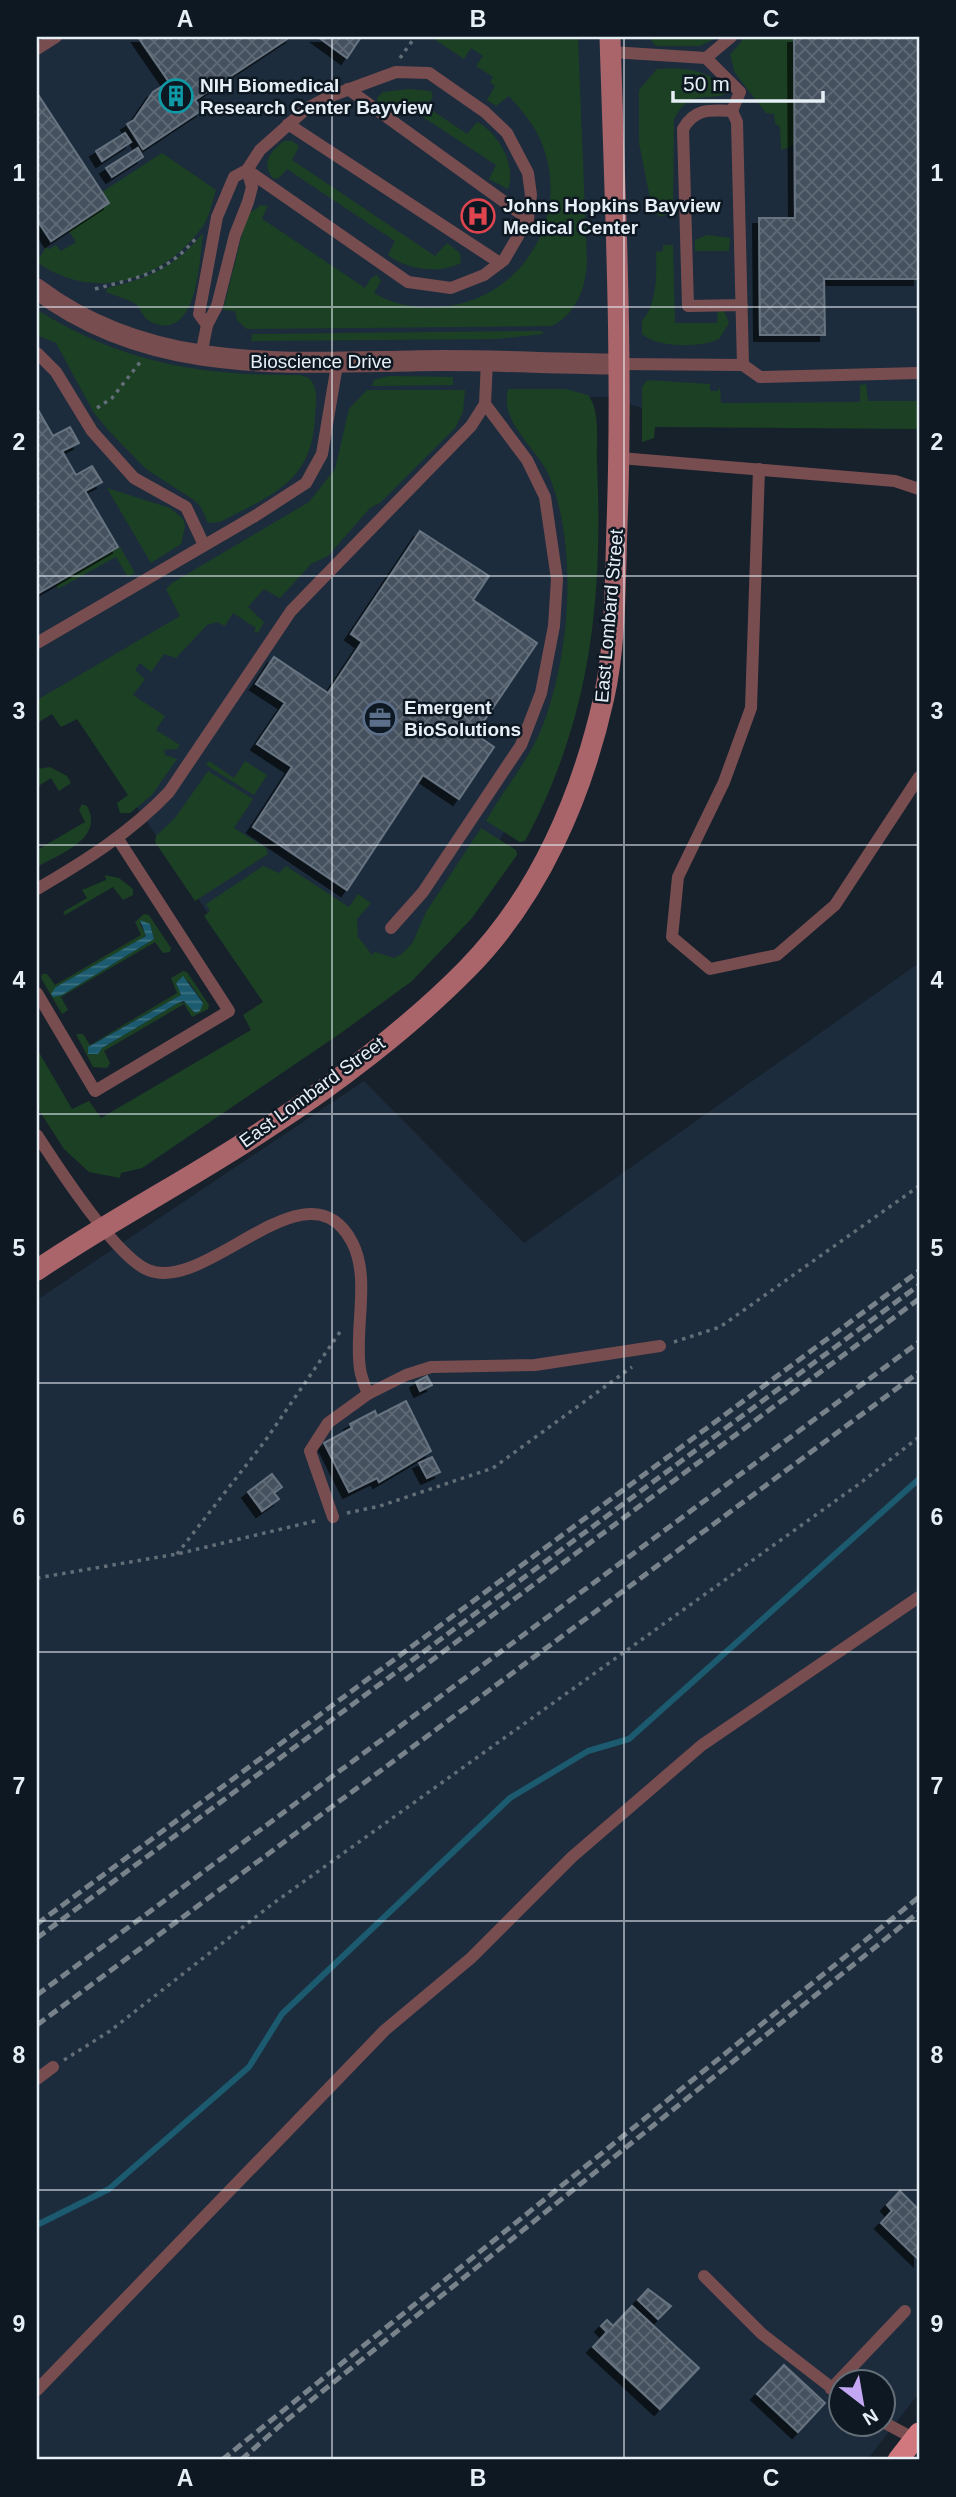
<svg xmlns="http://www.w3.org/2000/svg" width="956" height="2497" viewBox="0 0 956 2497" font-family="Arial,sans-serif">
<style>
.built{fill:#1c2c3c;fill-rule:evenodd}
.grass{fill:#1c4023;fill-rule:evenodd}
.water{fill:url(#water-rules)}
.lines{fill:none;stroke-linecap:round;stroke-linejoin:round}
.stream{stroke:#1b5a6f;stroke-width:6}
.building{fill:url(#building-cross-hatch);stroke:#677481;stroke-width:2;filter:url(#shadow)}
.path{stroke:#646e78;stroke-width:3.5;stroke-dasharray:3.5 5;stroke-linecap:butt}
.lane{stroke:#784d50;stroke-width:12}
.street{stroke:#784d50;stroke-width:21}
.secondary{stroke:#aa656b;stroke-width:21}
.primary{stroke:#d1787f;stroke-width:21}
.rail{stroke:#78828b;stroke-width:5;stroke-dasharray:10 5;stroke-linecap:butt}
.grid{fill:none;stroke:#e7eff6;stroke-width:2;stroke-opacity:0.55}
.labels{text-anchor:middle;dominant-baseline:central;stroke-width:5;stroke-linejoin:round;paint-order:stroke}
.poi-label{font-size:19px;font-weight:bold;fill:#e7eff6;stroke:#0d1822;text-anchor:start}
.street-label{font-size:19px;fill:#e7eff6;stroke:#0d1822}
.neatline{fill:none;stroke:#e7eff6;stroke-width:2.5}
.grid-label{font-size:23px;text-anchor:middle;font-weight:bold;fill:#e7eff6}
</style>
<defs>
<pattern id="water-rules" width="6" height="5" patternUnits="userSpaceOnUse" patternTransform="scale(1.75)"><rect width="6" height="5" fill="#1b5a6f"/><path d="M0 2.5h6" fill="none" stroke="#3c7284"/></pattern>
<pattern id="building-cross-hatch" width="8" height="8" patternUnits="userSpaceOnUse" patternTransform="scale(1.75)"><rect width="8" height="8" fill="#45515e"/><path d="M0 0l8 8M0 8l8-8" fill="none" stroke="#606a76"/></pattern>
<filter id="shadow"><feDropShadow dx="-6" dy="6" stdDeviation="0" flood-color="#0009"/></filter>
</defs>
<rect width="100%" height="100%" fill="#16212c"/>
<g class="built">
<polygon points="37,37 919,37 919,407 655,412 606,397 554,398 576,554 562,688 509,824 487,862 394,968 213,921 67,702 37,719"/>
<path d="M919 963V2393L867 2460H37V1300L364 1081 524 1243ZM841 2382H883V2424H841Z"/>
</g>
<g class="grass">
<path d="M431 37H578L587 263C585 289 577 313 552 326L247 329 237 320 235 311 223 310 247 215 261 205 268 206 262 218 264 220 365 288 371 278 377 275 381 281 374 293C394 305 418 309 441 307 520 301 572 218 542 144 535 125 522 111 509 96L496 106 487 100 495 86 490 82 493 77 476 66 483 56 471 48 464 59Z"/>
<polygon points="648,37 718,37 700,46 656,46"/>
<polygon points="745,37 794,37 795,145 781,150 780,127 775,123 774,114 766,113 735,73 730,55"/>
<path d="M657 69C684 67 712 69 729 93 705 103 691 87 674 119L673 218 669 213 661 217 655 213V203H651L639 143V90Z"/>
<path d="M408 89 431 91 433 96 427 107 467 134 477 122C498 132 517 166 508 189L489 179 496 165 400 102 391 113 379 106 377 98 383 92Z"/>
<path d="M284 141H292L299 146 292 160 435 256 447 243 460 253 461 263C439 274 407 270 388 255L395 241 287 169 279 178 274 179C260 165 270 151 284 141Z"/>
<path d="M162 153 216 190C212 202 210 216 203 226 164 281 93 303 37 262L46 247 49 249 56 245 61 251 76 242 68 230 109 203 102 192Z"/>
<path d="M203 233C199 261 198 343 151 322 143 318 142 311 137 305 130 299 115 296 106 292L107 288C148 279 176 266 203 233Z"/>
<polygon points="707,235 730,238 729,251 695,251 695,240"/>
<path d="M663 245H673L675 323H717L718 308 723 309 729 323 719 339C700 348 658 348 642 334V321C657 305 657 273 656 252L663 251Z"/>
<path d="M37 310C123 363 200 376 300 375L309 378C319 389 316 402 315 415 313 482 273 494 220 522L208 523 201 507 194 500 146 469 109 431 94 413 56 343 37 335Z"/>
<polygon points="530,331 542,331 543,334 496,339 251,341 252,334"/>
<polygon points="388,376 453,377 453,385 372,386 374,380"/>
<polygon points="647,380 710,384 710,391 718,391 720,386 721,403 860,402 860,385 866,384 868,401 919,401 919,429 655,427 654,438 642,442 642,387"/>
<path d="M508 389H566L588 395C601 411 596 443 597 463 603 600 591 718 525 841L520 842 486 821C504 789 530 759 543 725 570 653 578 550 550 478 539 449 499 424 508 389Z"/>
<polygon points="367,390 465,390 463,412 455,428 381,502 370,508 328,556 311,564 280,598 264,589 248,607 264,622 258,633 254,631 256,628 233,613 225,626 217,622 207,625 176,658 164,654 151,672 140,663 135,670 145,679 133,695 165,716 156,730 180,745 177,749 164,750 165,755 177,759 152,795 130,813 120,813 117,803 128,795 77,719 61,727 52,714 37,723 37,700 180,616 166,589 172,583 309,502 335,469 349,409"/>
<polygon points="107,488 170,508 183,519 185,526 181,544 151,563"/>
<polygon points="120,547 135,573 128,577 116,557 58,589 55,583"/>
<polygon points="209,761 234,778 245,761 267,775 254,795 206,765"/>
<polygon points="50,767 67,776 71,783 59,791 51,778 37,787 37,769"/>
<polygon points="208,771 253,799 234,828 266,848 268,854 195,901 155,842 156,836 175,818"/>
<path d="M82 804 87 806C105 839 59 854 37 867V850L85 822 79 810Z"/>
<polygon points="481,828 516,850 517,855 472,918 412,981 341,1033 142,1168 121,1173 120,1178 89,1172 64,1149 37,1107 37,1049 72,1109 89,1101 101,1118 251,1030 243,1015 263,1002 204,916 210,911 206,904 263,866 279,873 286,866 349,907 358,894 371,903 357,919 358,937 372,955 375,952 394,958 402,954 413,942 426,912"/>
<polygon points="105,875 119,878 133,889 133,895 123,900 113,887 65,915 63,912 87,898 82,890 106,880"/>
<path d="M144 914 149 915 171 948 170 952 163 953 155 942 61 997 68 1010 62 1014 41 978 42 974H47L55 985 141 935 135 922ZM140 924H150L154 939 62 995 56 987 140 940 146 935Z"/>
<path d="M183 971 187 972 209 1005 208 1009 192 1017 184 1004 104 1051 110 1063 107 1068 93 1067 76 1034H83L90 1045 177 993 171 978ZM188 981 203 1002 178 1003 102 1048 89 1046 181 995 176 983Z"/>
</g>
<g class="water">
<polygon points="140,920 150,924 154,939 62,995 53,997 51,994 56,987 146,936"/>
<polygon points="183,976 203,1003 200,1011 195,1013 184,1001 178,1003 102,1048 98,1054 88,1054 88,1047 181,995 176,983"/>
</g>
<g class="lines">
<polyline class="stream" points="37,2225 109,2189 249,2067 282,2014 510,1798 588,1751 629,1739 919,1479"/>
</g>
<g class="building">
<polygon points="138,37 290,37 195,100 202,110 143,149 127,124 134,120 153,92 169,82"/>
<polygon points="318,37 361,37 347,58"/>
<polygon points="794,37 919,37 919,279 824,279 825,335 760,335 759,218 795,218"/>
<polygon points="37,93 109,203 51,241 37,220"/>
<polygon points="125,133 131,142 102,161 96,151"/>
<polygon points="138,148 143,157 112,177 106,168"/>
<polygon points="37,408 53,436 70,427 79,443 62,451 76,475 92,466 102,482 85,491 118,547 37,594"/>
<polygon points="420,531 489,576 473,600 537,643 475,734 494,747 459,799 423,775 347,890 253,827 292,767 257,744 285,703 256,684 274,657 328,693 362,642 351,634"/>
<polygon points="427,1376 432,1385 420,1391 416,1382"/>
<polygon points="406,1401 431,1451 379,1482 377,1478 349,1492 324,1443 352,1428 350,1424 375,1411 377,1416"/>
<polygon points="432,1457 440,1472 427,1478 419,1463"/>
<polygon points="272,1474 282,1487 274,1493 279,1499 262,1511 248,1492"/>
<polygon points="900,2191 919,2210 919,2260 881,2223 892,2211 887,2205"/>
<polygon points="648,2289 671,2306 658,2319 638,2300"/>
<polygon points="632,2306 699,2368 660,2409 593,2347 607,2332 601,2326 607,2320 613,2326"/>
<polygon points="784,2365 825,2403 798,2432 757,2394"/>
</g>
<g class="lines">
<g class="path">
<polyline points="400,58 415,37"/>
<path d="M95 289C139 277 166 274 197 237"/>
<polyline points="97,408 112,398 141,361"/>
<polyline points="674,1342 720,1327 919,1186"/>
<polyline points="347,1513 380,1506 493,1468 632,1367"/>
<polyline points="177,1554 265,1441 342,1329"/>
<polyline points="37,1578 177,1554 319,1520"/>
<polyline points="64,2060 110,2031 271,1905 859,1484 919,1437"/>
</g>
<g class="lane">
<polyline points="37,49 56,37"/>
<polyline points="611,52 706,58 740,92 732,111"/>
<polyline points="706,58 731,37"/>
<polyline points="348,89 528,219"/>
<polyline points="288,124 500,263"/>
<path d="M742 305 688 306 683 129C695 108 710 110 732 111L737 122 743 365"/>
<polyline points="207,325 199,314 217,217 234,177 247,170 260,150 306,109 328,97 396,72 429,73 485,112 507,133 528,173 531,195 528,219 504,260 484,275 451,288 408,282 247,170"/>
<polyline points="37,353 56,372 92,431 134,478 186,507 204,545"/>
<polyline points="201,355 207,325 217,306 235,235 248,202 252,187 247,170"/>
<polyline points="620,364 743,365 760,377 919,373"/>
<polyline points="620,458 895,481 919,489"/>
<polyline points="759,469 751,708 724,782 678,877 672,937 710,969 777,955 835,905 919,777"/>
<polyline points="37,643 255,516 306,483 322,454 337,365"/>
<path d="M37 889C85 861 130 833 169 792L291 611 471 426 485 404"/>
<polyline points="391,928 423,892 521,745 541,693 554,626 557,579 545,497 527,460 485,404 487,361"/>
<polyline points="37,993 95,1091 229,1011 118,839"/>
<path d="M37 1135C57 1166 116 1257 148 1270 207 1295 307 1157 352 1242 371 1278 354 1329 360 1369 361 1377 365 1386 368 1394L328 1423 310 1451 333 1517"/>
<polyline points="368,1394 406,1375 431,1367 535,1365 660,1346"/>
<polyline points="37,2079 53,2067"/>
<polyline points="704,2276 762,2334 841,2395"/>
<polyline points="831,2389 905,2311"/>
<polyline points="37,2390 385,2030 471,1958 572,1857 702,1745 919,1597"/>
<polyline points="883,2422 915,2439"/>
</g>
<path class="street" d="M37 289C148 373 280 363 412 361 481 359 550 364 620 364"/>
<path class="secondary" d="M37 1270C112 1219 192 1178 267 1128 334 1085 411 1026 467 969 539 896 582 796 604 697 616 644 615 580 617 525 623 362 615 200 610 37"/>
<polyline class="primary" points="898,2460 919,2433"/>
<g class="rail">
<polyline points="405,1680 919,1299"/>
<polyline points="37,1924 919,1271"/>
<polyline points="37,1938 919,1285"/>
<polyline points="37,1995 919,1342"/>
<polyline points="37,2025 919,1372"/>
<polyline points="222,2460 919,1897"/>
<polyline points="241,2460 283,2423 919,1912"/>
</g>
</g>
<path class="grid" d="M332 37V2460M624 37V2460M37 307H919M37 576H919M37 845H919M37 1114H919M37 1383H919M37 1652H919M37 1921H919M37 2190H919"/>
<defs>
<symbol id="building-ring" viewBox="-11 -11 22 22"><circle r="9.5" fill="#0d1822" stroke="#0f9aa8" stroke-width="1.5"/><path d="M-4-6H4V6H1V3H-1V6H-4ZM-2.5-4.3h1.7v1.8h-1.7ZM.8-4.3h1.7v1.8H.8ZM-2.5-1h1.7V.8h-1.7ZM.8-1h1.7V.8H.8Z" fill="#0f9aa8"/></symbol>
<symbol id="hospital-ring" viewBox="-11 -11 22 22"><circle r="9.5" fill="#0d1822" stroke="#e0444e" stroke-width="1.5"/><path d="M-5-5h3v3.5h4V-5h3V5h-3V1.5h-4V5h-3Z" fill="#e0444e"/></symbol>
<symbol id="office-ring" viewBox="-11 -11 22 22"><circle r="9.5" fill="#0d1822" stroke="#5c6f8a" stroke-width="1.5"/><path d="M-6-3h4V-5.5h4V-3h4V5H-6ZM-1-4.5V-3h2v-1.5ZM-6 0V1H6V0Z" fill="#5c6f8a"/></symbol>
</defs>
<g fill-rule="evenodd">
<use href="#building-ring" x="157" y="77" width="38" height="38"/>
<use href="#hospital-ring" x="459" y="197" width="38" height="38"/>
<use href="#office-ring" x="361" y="699" width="38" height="38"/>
</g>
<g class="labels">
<g class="poi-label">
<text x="200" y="85">NIH Biomedical<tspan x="200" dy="22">Research Center Bayview</tspan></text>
<text x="503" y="205">Johns Hopkins Bayview<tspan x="503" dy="22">Medical Center</tspan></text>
<text x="404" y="707">Emergent<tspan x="404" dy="22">BioSolutions</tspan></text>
</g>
<g class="street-label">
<text x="321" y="361">Bioscience Drive</text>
<text transform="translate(609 616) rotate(-85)">East Lombard Street</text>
<text transform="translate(312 1092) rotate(-36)">East Lombard Street</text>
</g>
</g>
<rect width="956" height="2497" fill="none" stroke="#0d1822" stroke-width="77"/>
<g transform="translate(862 2403) rotate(149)"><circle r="33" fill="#0d1822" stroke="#646e77" stroke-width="2"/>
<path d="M0-5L12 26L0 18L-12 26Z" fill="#c3a7f2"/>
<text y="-10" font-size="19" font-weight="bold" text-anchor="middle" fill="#e7eff6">N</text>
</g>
<path d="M673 91v10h150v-10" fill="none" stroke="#e7eff6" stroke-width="3.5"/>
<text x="683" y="91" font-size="21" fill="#e7eff6" stroke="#0d1822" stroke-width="5" paint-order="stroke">50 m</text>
<rect x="38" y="38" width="880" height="2420" class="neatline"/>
<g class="grid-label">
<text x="185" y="27">A</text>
<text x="478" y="27">B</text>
<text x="771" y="27">C</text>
<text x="19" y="181">1</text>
<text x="937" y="181">1</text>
<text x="19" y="450">2</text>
<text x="937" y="450">2</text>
<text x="19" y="719">3</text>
<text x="937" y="719">3</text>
<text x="19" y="988">4</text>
<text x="937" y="988">4</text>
<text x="19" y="1256">5</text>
<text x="937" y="1256">5</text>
<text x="19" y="1525">6</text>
<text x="937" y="1525">6</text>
<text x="19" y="1794">7</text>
<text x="937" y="1794">7</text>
<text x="19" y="2063">8</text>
<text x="937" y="2063">8</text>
<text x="19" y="2332">9</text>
<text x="937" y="2332">9</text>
<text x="185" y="2486">A</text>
<text x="478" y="2486">B</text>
<text x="771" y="2486">C</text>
</g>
</svg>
